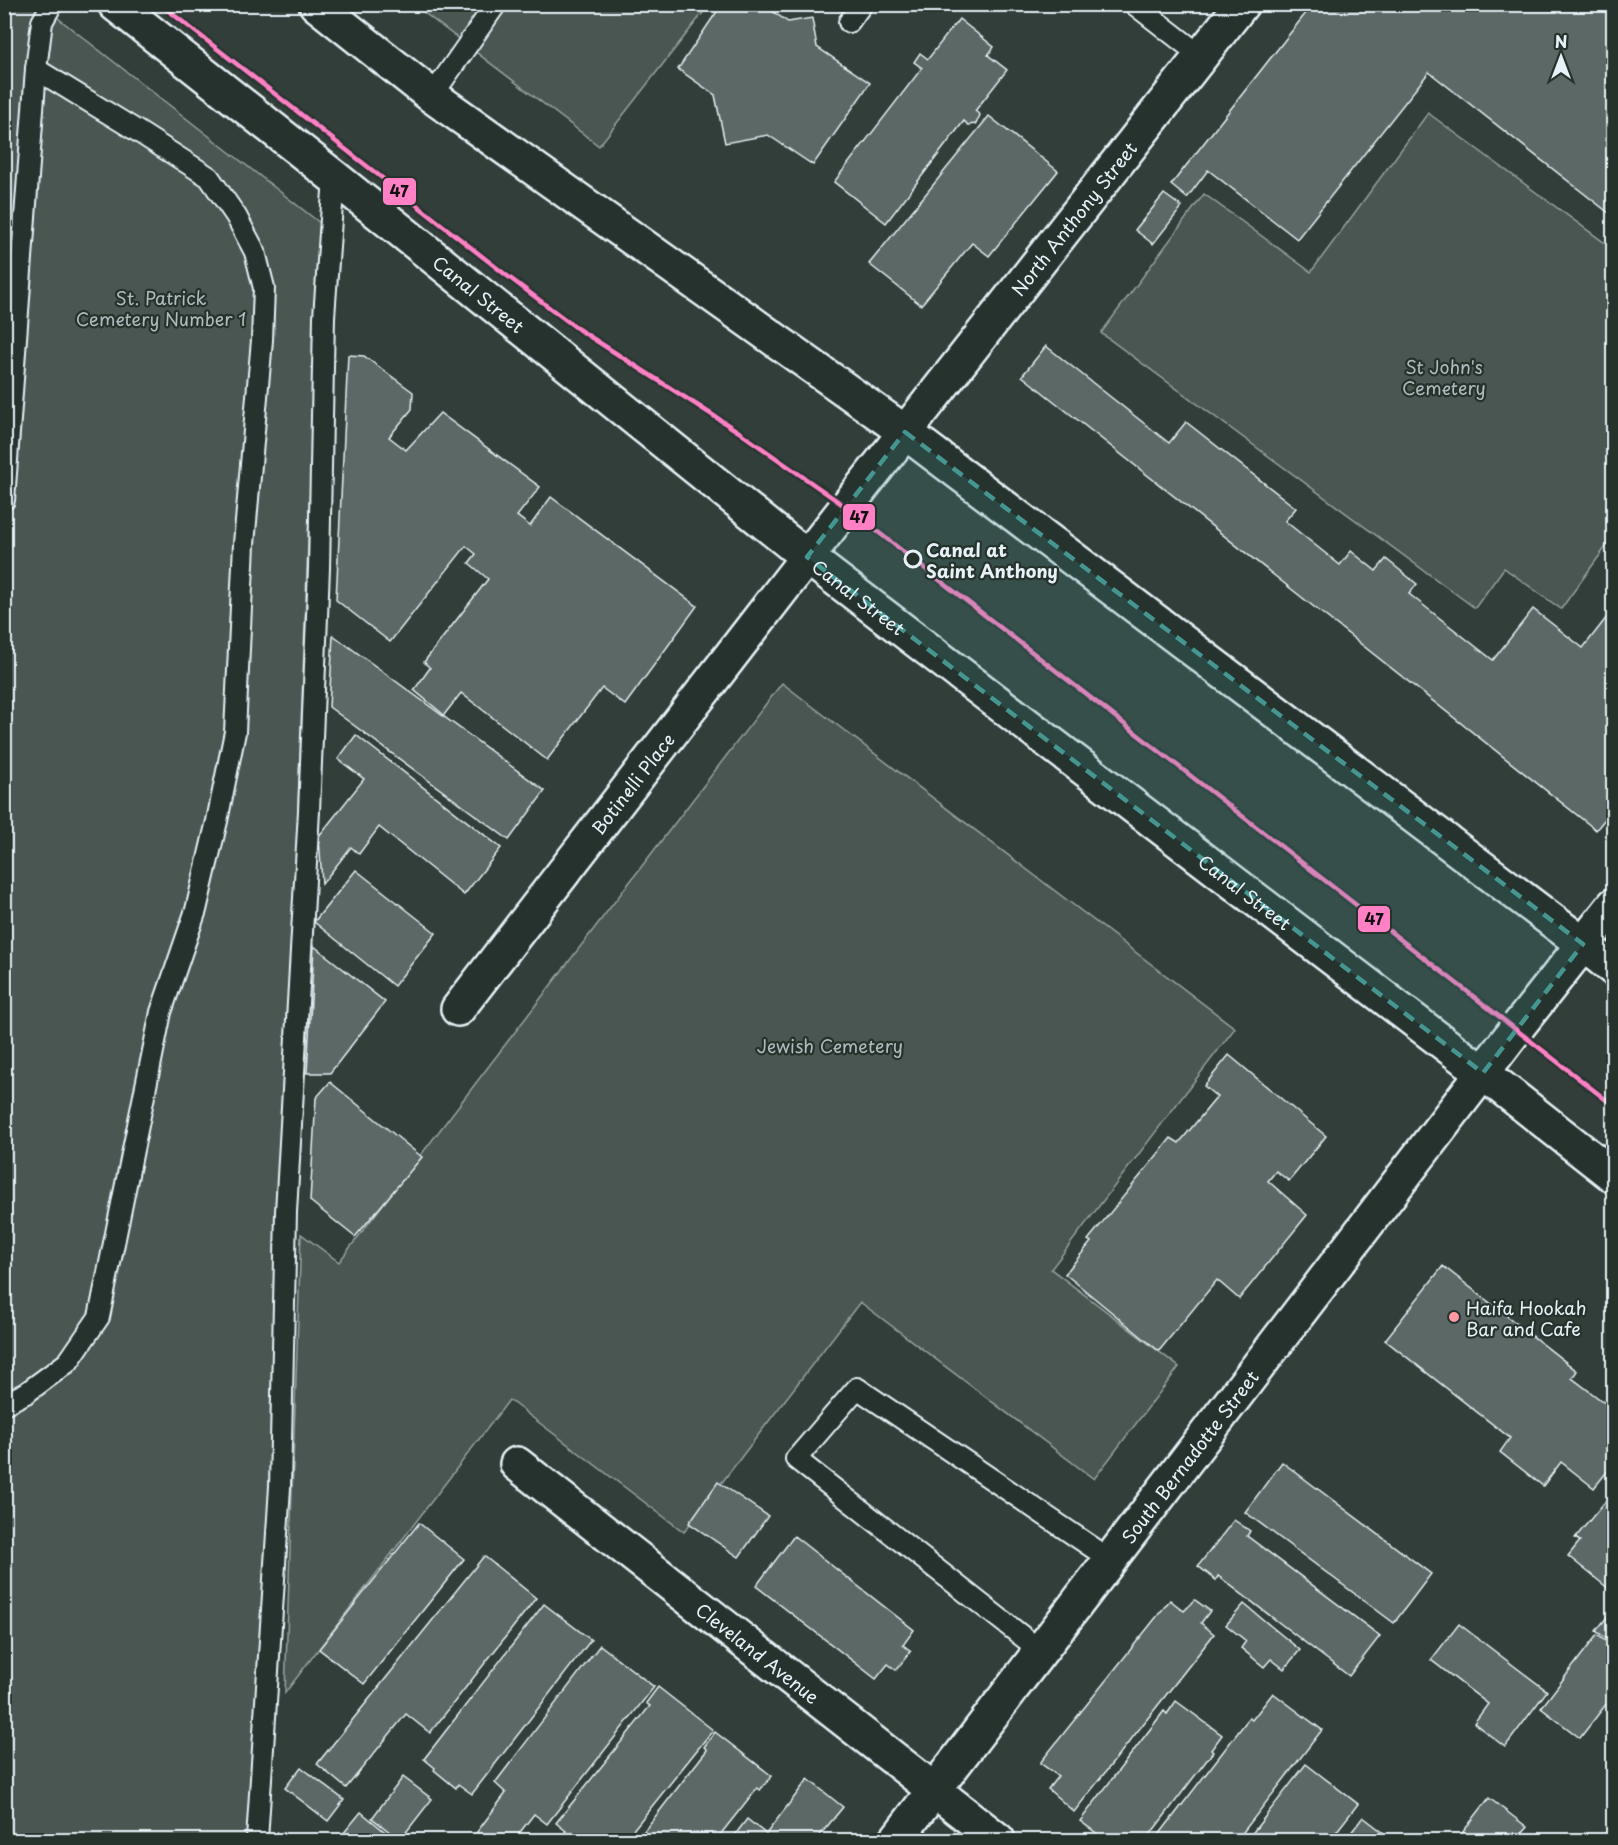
<svg xmlns="http://www.w3.org/2000/svg" width="1618" height="1845" viewBox="0 0 1618 1845" font-family="'Playpen Sans',sans-serif">
<style>
.green{fill:#495651;stroke:#98a4a4;stroke-width:1.5}
.building{fill:#5c6865;stroke:#e8f1f8;stroke-width:1.5}
.lines{fill:none;stroke-linecap:round;stroke-linejoin:round}
.lane-casing{stroke:#e8f1f8;stroke-width:24}
.street-casing{stroke:#e8f1f8;stroke-width:38}
.primary-casing{stroke:#e8f1f8;stroke-width:38}
.lane{stroke:#26332d;stroke-width:20}
.street{stroke:#26332d;stroke-width:33}
.primary{stroke:#26332d;stroke-width:33}
.tram-1-casing{stroke:#26332d;stroke-width:9}
.tram-1{stroke:#ff80c5;stroke-width:4.5}
.marked{fill:#459590;fill-opacity:0.2;stroke:#459590;stroke-width:4.5;stroke-dasharray:12 8;stroke-linejoin:round}
.stop-dot{fill:#26332d;stroke:#e8f1f8;stroke-width:3}
.poi-dot{fill:#ff9aa2;stroke:#26332d;stroke-width:2}
.labels{text-anchor:middle;dominant-baseline:central;stroke-width:4.5;stroke-linejoin:round;paint-order:stroke}
.street-label{font-size:18px;fill:#e8f1f8;stroke:#26332d}
.park-label{font-size:18px;fill:#b0bbbe;stroke:#26332d}
.stop-label{font-size:18px;font-weight:bold;fill:#e8f1f8;stroke:#26332d;text-anchor:start}
.poi-label{font-size:18px;fill:#e8f1f8;stroke:#26332d;text-anchor:start}
.line-badge{stroke:#26332d;stroke-width:2}
.pale-badge-label{font-size:16px;text-anchor:middle;font-weight:bold;fill:#111}
</style>
<rect width="100%" height="100%" fill="#323e39"/>
<filter id="ink" filterUnits="userSpaceOnUse"><feTurbulence type="fractalNoise" baseFrequency=".0167" numOctaves="2"/><feDisplacementMap in="SourceGraphic" scale="12" xChannelSelector="R" yChannelSelector="G"/><feConvolveMatrix kernelMatrix="1 2 1 2 8 2 1 2 1" color-interpolation-filters="sRGB"/></filter>
<g filter="url(#ink)">
<g class="green">
<polygon points="40,4 320,223 259,1840 5,1840 4,5"/>
<polygon points="414,5 709,5 599,146"/>
<polygon points="1428,113 1613,249 1613,537 1561,609 1504,568 1475,608 1101,333 1204,194 1311,272"/>
<polygon points="782,683 1235,1028 1051,1269 1179,1367 1094,1479 860,1302 684,1532 509,1400 285,1693 301,1234 339,1262"/>
</g>
<g class="building">
<polygon points="722,4 762,4 788,22 812,18 817,47 870,83 813,165 768,135 725,143 715,95 678,69"/>
<polygon points="1313,4 1614,4 1614,217 1429,72 1297,239 1208,170 1187,198 1171,185"/>
<polygon points="959,19 994,47 988,55 1007,70 975,111 980,115 976,124 968,125 964,121 886,223 834,182 922,68 914,62 920,53 928,59"/>
<polygon points="989,116 1058,171 989,256 972,243 921,305 869,264"/>
<polygon points="1164,194 1182,207 1153,244 1135,230"/>
<polygon points="1046,346 1169,443 1186,422 1296,508 1285,521 1340,565 1351,551 1376,571 1386,559 1417,584 1409,594 1493,660 1533,609 1583,648 1614,608 1614,808 1596,830 1022,376"/>
<polygon points="348,355 364,356 413,392 412,409 389,437 406,450 440,413 540,487 517,516 530,526 551,497 697,606 625,705 602,688 547,760 461,693 444,715 414,690 430,668 424,662 488,579 469,563 476,554 466,546 390,642 336,600"/>
<polygon points="333,635 545,791 509,840 329,707"/>
<polygon points="356,735 501,848 464,895 379,827 359,854 351,847 322,884 319,836 364,779 338,759"/>
<polygon points="356,870 436,933 394,986 314,922"/>
<polygon points="314,946 385,1002 330,1073 307,1073"/>
<polygon points="1229,1055 1326,1136 1289,1181 1276,1171 1268,1181 1307,1215 1239,1299 1217,1280 1159,1351 1065,1274 1091,1242 1088,1240 1171,1138 1179,1143 1217,1097 1204,1086"/>
<polygon points="330,1082 422,1157 355,1237 310,1201 316,1098"/>
<polygon points="1443,1266 1577,1371 1572,1378 1614,1410 1614,1463 1594,1488 1561,1462 1543,1486 1500,1452 1510,1438 1385,1340"/>
<polygon points="1282,1462 1431,1574 1394,1623 1245,1512"/>
<polygon points="718,1482 768,1516 739,1557 689,1523"/>
<polygon points="1614,1491 1614,1593 1568,1556 1580,1541 1575,1538"/>
<polygon points="1234,1520 1250,1531 1247,1536 1380,1636 1349,1676 1218,1576 1216,1580 1198,1566"/>
<polygon points="419,1523 464,1559 364,1684 319,1649"/>
<polygon points="794,1536 914,1630 903,1645 911,1651 896,1670 888,1664 876,1679 756,1586"/>
<polygon points="484,1556 536,1598 430,1733 406,1714 346,1788 317,1764"/>
<polygon points="1170,1600 1184,1611 1195,1600 1210,1611 1201,1623 1214,1634 1074,1812 1048,1789 1058,1776 1040,1763"/>
<polygon points="544,1604 591,1640 472,1794 458,1784 456,1788 434,1770 435,1768 424,1759"/>
<polygon points="1244,1604 1300,1650 1284,1669 1271,1659 1264,1667 1241,1648 1246,1641 1226,1625"/>
<polygon points="1614,1608 1614,1644 1596,1631"/>
<polygon points="1459,1624 1547,1691 1505,1747 1474,1723 1488,1704 1431,1660"/>
<polygon points="1597,1635 1614,1647 1614,1694 1580,1738 1541,1708"/>
<polygon points="600,1645 654,1687 547,1824 534,1814 514,1840 480,1840 474,1836 506,1793 495,1783"/>
<polygon points="658,1687 713,1730 625,1840 558,1840 566,1831 556,1823 650,1706 646,1703"/>
<polygon points="1273,1693 1322,1730 1237,1840 1155,1840 1249,1718 1252,1720"/>
<polygon points="1176,1701 1222,1735 1211,1750 1213,1752 1146,1840 1106,1840 1080,1821 1164,1711 1167,1714"/>
<polygon points="715,1732 772,1776 760,1790 757,1788 716,1840 637,1840 707,1750 704,1747"/>
<polygon points="1306,1764 1358,1804 1330,1840 1247,1840"/>
<polygon points="301,1767 344,1800 328,1821 285,1788"/>
<polygon points="403,1777 432,1799 400,1840 372,1818"/>
<polygon points="808,1779 843,1807 816,1840 731,1840 747,1819 766,1834"/>
<polygon points="1489,1798 1527,1827 1516,1840 1464,1840 1459,1837"/>
<polygon points="361,1812 395,1840 338,1840"/>
<polygon points="1363,1817 1393,1840 1341,1840 1344,1837 1347,1838"/>
</g>
<g class="lines">
<defs>
<g id="lane">
<polyline points="1134,4 1201,56"/>
<polyline points="849,22 862,4"/>
<polyline points="432,96 496,4"/>
<polyline points="4,500 36,69 42,22 52,4"/>
<polyline points="4,1404 26,1393 68,1362 99,1317 161,1012 196,910 217,821 235,732 244,544 262,340 264,288 255,252 236,216 209,177 134,129 36,69"/>
<polyline points="1041,1651 796,1459 857,1388 1111,1560"/>
<polyline points="257,1840 280,1487 286,1212 309,811 319,568 324,317 334,177"/>
</g>
<g id="street">
<path id="s1" d="M458 1009 807 557 1242 4"/>
<path id="s2" d="M517 1464 998 1840"/>
<path id="s3" d="M896 1840 1516 1029 1614 905"/>
</g>
<g id="primary">
<path id="s4" d="M115 4 334 177 807 557 1483 1073 1614 1176"/>
<polyline points="316,4 432,96 905,432 1583,944 1614,969"/>
</g>
</defs>
<use href="#lane" class="lane-casing"/>
<use href="#street" class="street-casing"/>
<use href="#primary" class="primary-casing"/>
<use href="#lane" class="lane"/>
<use href="#street" class="street"/>
<use href="#primary" class="primary"/>
<defs>
<polyline id="tram-1" points="160,4 506,275 578,329 739,432 846,507 1614,1106"/>
</defs>
<use href="#tram-1" class="tram-1-casing"/>
<use href="#tram-1" class="tram-1"/>
</g>
</g>
<path class="marked" d="M905 432 1583 944 1483 1073 807 557Z"/>
<circle class="stop-dot" cx="913" cy="559" r="8"/>
<circle class="poi-dot" cx="1454" cy="1317" r="6"/>
<g class="labels">
<g class="street-label">
<text stroke="none"><textPath href="#s1" startOffset="1002">North Anthony Street</textPath></text>
<text stroke="none"><textPath href="#s4" startOffset="465">Canal Street</textPath></text>
<text stroke="none"><textPath href="#s4" startOffset="951">Canal Street</textPath></text>
<text stroke="none"><textPath href="#s1" startOffset="285">Botinelli Place</textPath></text>
<text stroke="none"><textPath href="#s4" startOffset="1437">Canal Street</textPath></text>
<text stroke="none"><textPath href="#s3" startOffset="483">South Bernadotte Street</textPath></text>
<text stroke="none"><textPath href="#s2" startOffset="306">Cleveland Avenue</textPath></text>
</g>
<g class="park-label">
<text x="161" y="297">St. Patrick<tspan x="161" dy="21">Cemetery Number 1</tspan></text>
<text x="1444" y="366">St John's<tspan x="1444" dy="21">Cemetery</tspan></text>
<text x="830" y="1045">Jewish Cemetery</text>
</g>
<g class="stop-label">
<text x="926" y="549">Canal at<tspan x="926" dy="21">Saint Anthony</tspan></text>
</g>
<g class="poi-label">
<text x="1466" y="1307">Haifa Hookah<tspan x="1466" dy="21">Bar and Cafe</tspan></text>
</g>
</g>
<g class="line-badge">
<rect x="382" y="177" width="35" height="29" rx="6" fill="#ff80c5"/>
<rect x="842" y="503" width="34" height="28" rx="6" fill="#ff80c5"/>
<rect x="1357" y="905" width="34" height="28" rx="6" fill="#ff80c5"/>
</g>
<g class="pale-badge-label">
<text x="399" y="197">47</text>
<text x="859" y="523">47</text>
<text x="1374" y="925">47</text>
</g>
<rect width="1618" height="1845" fill="none" stroke="#26332d" stroke-width="24"/>
<rect x="12" y="12" width="1594" height="1821" fill="none" stroke="#e8f1f8" stroke-width="2" filter="url(#ink)"/>
<g transform="translate(1561 57)" stroke="#26332d" stroke-width="4.5" paint-order="stroke">
<path d="M0-4.5L10 22L0 15L-10 22Z" fill="#e8f1f8"/>
<text y="-9" font-size="16" font-weight="bold" text-anchor="middle" fill="#e8f1f8">N</text>
</g>
</svg>
